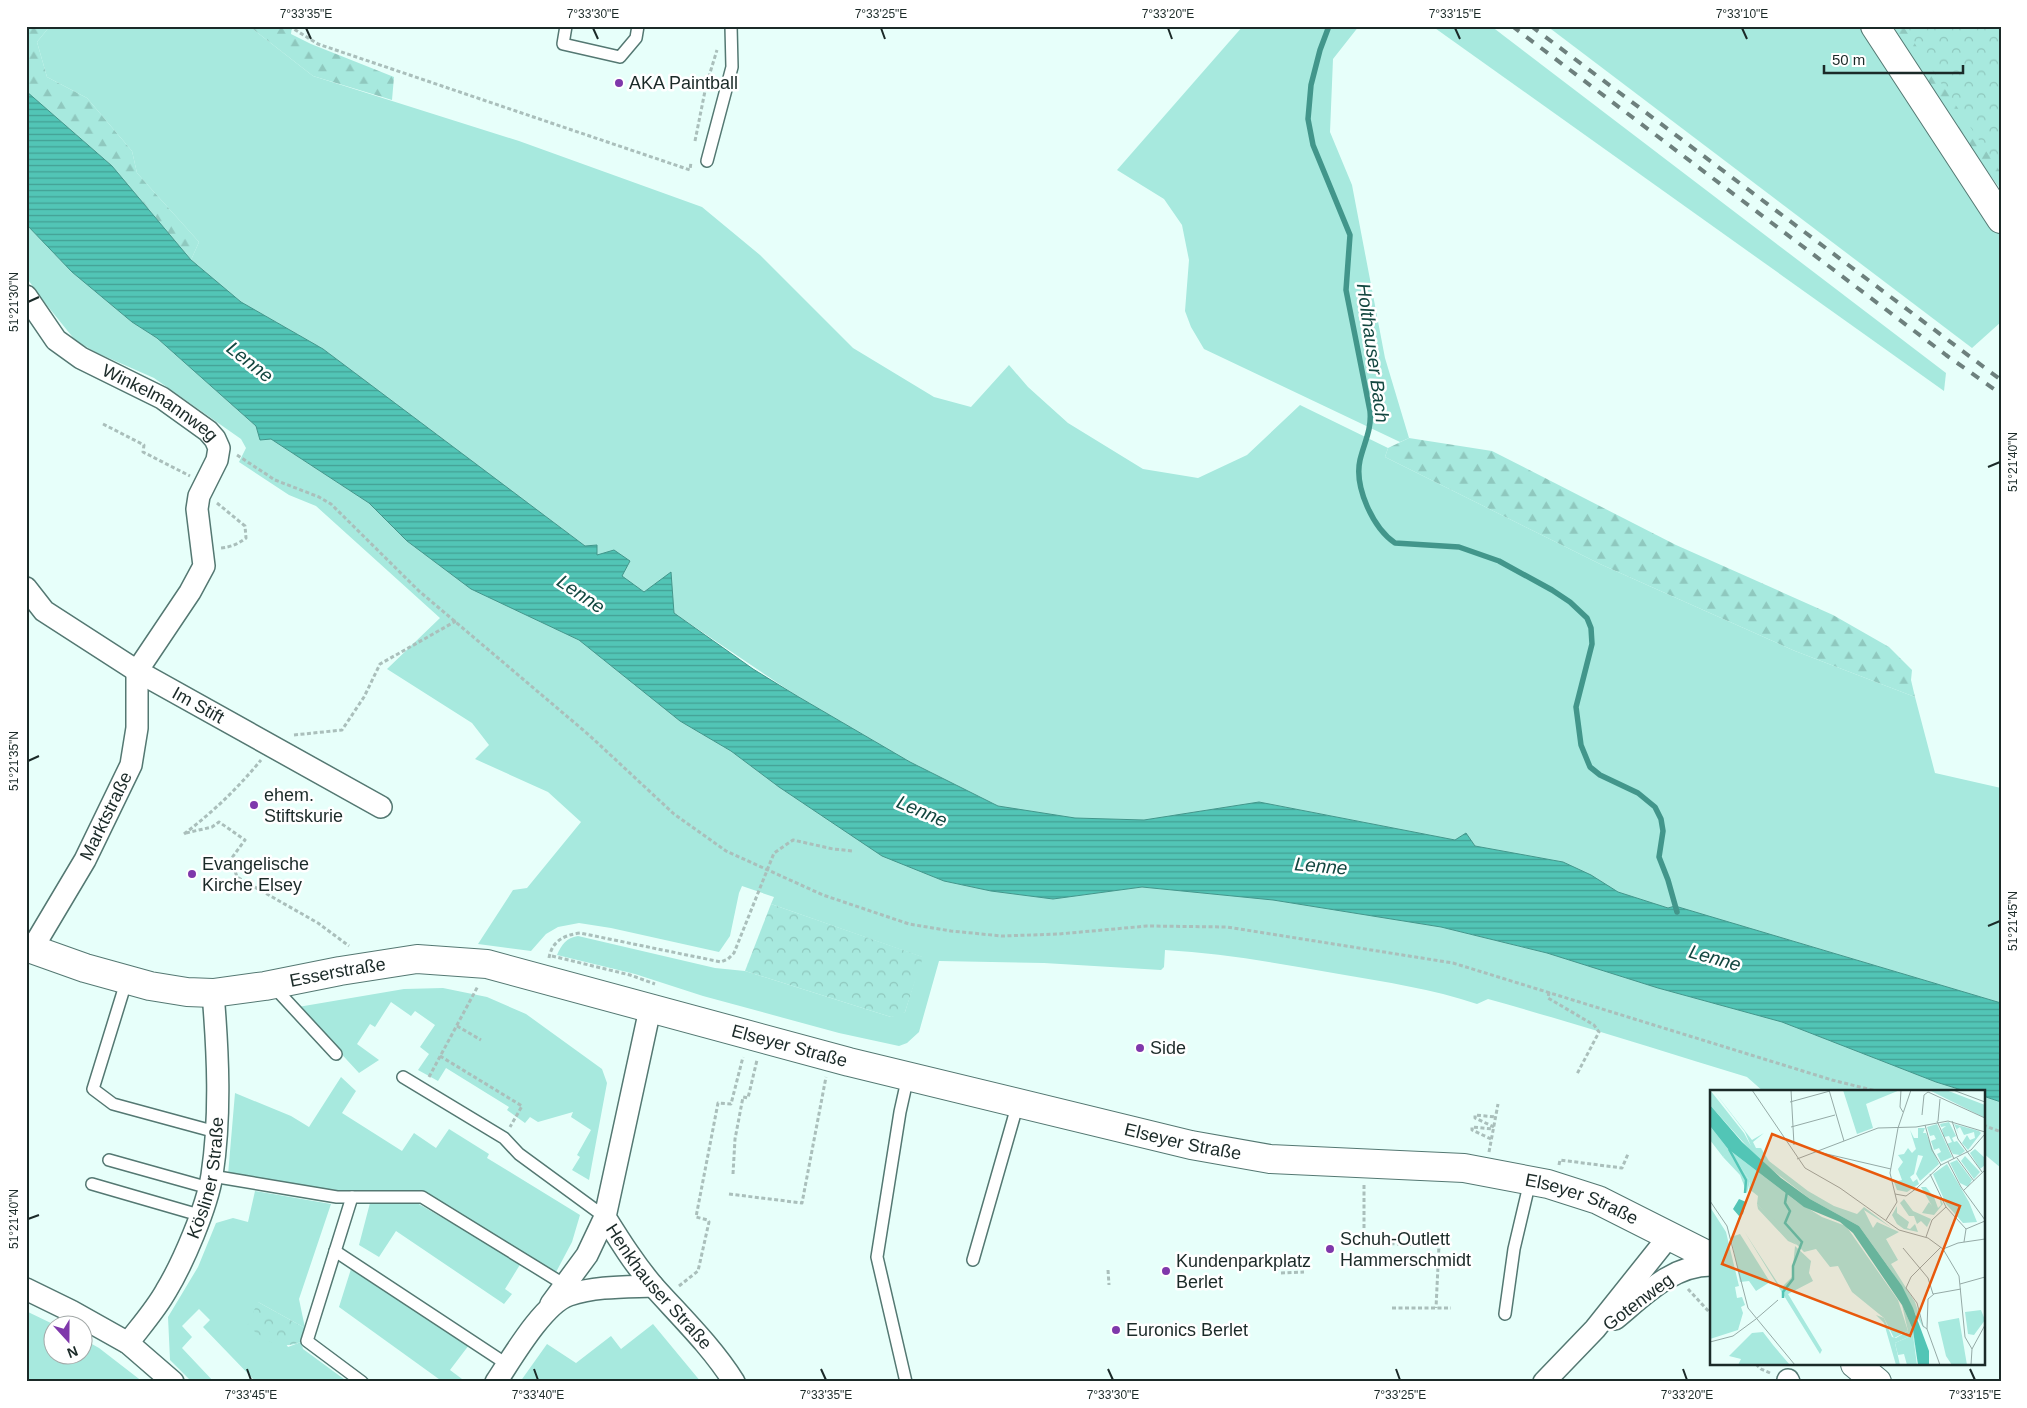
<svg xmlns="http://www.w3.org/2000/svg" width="2027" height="1408" viewBox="0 0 2027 1408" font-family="Helvetica,sans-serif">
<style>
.green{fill:#a7e9de}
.forest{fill:url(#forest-firs)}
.park{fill:url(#park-crowns)}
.water{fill:url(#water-rules);stroke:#42968b}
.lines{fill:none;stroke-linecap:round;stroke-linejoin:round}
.stream{stroke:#42968b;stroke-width:5.5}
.service-casing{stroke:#547872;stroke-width:14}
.minor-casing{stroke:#547872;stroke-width:24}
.secondary-casing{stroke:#547872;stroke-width:30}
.primary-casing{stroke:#547872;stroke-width:30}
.path{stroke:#aabfbb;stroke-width:3;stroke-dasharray:4 2.5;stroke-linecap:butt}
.service{stroke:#fff;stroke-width:11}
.minor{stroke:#fff;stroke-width:21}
.secondary{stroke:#fff;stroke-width:28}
.primary{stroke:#fff;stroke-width:28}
.rail{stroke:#6d807d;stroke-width:4;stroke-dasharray:9 9;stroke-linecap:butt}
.ticks{fill:none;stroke:#1b2a28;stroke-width:2}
.poi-dot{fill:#7f38ab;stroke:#fff;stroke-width:2}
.labels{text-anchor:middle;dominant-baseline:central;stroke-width:5;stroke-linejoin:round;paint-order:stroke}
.poi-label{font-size:18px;fill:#1b2a28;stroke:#fff;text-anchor:start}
.street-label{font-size:18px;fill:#1b2a28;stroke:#fff}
.water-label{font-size:19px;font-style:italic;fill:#134740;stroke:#fff}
.inset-river{fill:none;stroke:#52c5b6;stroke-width:2.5}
.inset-road{fill:none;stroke:#95aaa6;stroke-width:1}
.view{fill:#e8590c;fill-opacity:0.15;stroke:#e8590c;stroke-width:2.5}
.inset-edge{fill:none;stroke:#1b2a28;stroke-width:2.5}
.neatline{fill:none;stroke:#1b2a28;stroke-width:2}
.ticks-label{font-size:12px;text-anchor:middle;fill:#1b2a28}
</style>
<defs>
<pattern id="forest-firs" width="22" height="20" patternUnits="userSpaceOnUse" patternTransform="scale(1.25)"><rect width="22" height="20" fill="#a7e9de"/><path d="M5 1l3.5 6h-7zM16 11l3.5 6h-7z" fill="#8fc8be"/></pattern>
<pattern id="park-crowns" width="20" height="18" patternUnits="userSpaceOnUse" patternTransform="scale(1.25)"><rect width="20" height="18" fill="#a7e9de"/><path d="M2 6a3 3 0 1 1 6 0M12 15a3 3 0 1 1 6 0" fill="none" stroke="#8fc8be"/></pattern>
<pattern id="water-rules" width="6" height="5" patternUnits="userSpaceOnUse" patternTransform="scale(1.25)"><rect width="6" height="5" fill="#52c5b6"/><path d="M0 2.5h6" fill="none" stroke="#43a094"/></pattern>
</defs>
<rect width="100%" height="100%" fill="#e7fffa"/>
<g class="green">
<polygon points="50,26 249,26 313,76 519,141 702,207 760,255 853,348 934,397 971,407 1009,365 1028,387 1068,423 1143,469 1198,478 1247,455 1300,405 1388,448 1385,457 1600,564 1795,651 1915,697 1935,773 2001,788 2001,1003 1675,906 1668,908 1618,892 1591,876 1563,862 1475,846 1466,833 1455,840 1259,802 1144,820 1075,818 998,806 910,762 797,696 674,613 671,573 644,592 621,576 630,561 597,555 597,545 585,546 323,349 241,302 191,260 199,242 137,173 132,151 87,98 47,77 37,42"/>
<polygon points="1243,26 1359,26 1333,59 1330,132 1352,185 1385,358 1409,438 1400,442 1204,349 1191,327 1185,311 1189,260 1182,225 1164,199 1117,170"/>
<polygon points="1432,26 1491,26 1946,373 1944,391"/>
<polygon points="1547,26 1875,26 2001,223 2001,322 1972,348"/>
<path d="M26 224 72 272 132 322 157 338 256 426 260 440 271 439 369 503 407 541 471 589 579 640 680 721 731 751 779 787 883 856 944 881 991 891 1053 899 1142 887 1273 900 1441 927 1547 953 1658 988 1782 1022 1936 1082 1968 1092H1764L1747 1077C1661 1051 1575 1023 1488 999L1477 1004C1432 989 1386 982 1339 974 1281 964 1223 953 1165 950L1164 967 1161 970 1044 963 939 961 919 1032 907 1043 899 1046 839 1033 703 996 635 974 557 955C562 944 566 938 578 936L715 968 745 971 891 1017 905 1012 922 957 771 904 774 897 742 886 739 893 730 936 719 952 611 928 579 923 558 927 546 934 531 951 478 944 513 890 527 888 581 822 548 792 475 759 489 745 472 723 387 669 440 618 316 506 289 495 239 462 246 448 241 439 154 378 95 352 75 340 45 303 26 277Z"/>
<polygon points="443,988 487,997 526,1014 602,1069 607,1083 589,1180 572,1170 580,1157 577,1155 591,1130 571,1117 573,1112 538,1122 530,1117 525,1123 507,1110 509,1107 446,1068 438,1081 418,1070 429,1054 420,1047 435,1025 415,1011 411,1016 391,1002 375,1027 370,1024 357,1044 379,1060 359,1073 298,1007 404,989"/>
<polygon points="341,1077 356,1091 342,1113 402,1151 414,1133 436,1148 449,1129 489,1154 487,1158 580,1215 572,1242 555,1274 447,1208 373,1193 299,1187 228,1175 235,1093 291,1116 309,1127"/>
<polygon points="1983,1096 2001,1102 2001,1168 1983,1153"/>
<polygon points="255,1191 331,1204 299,1299 305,1328 258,1302 288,1347 301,1342 303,1349 348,1382 256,1382 203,1327 210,1320 199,1309 182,1326 192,1337 182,1348 214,1382 192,1382 170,1360 168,1317 198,1267 216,1223 233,1218 248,1222"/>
<polygon points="370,1203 417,1203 521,1263 505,1289 512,1294 504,1304 396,1231 379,1257 359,1245"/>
<polygon points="351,1269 469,1345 450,1370 462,1379 461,1382 443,1382 339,1307"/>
<polygon points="26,1311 55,1325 52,1326 52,1356 82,1356 83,1339 99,1348 143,1382 26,1382"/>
<polygon points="653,1324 701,1382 520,1382 547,1344 576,1363 611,1336 621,1349"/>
</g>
<g class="forest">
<polygon points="26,26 50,26 37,42 47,77 87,98 132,151 137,173 199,242 191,260 112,166 26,91"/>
<polygon points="249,26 292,26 291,34 311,44 394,77 392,100 313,76"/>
<polygon points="1886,26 2001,26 2001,190 1920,79"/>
<polygon points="1409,438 1492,451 1676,545 1833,615 1889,647 1912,670 1911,680 1915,697 1795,651 1600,564 1385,457 1388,448"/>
</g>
<g class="park">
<polygon points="1903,26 2001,26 2001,173"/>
<polygon points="771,904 923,957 905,1012 899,1016 891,1017 745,971"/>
<path d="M258 1302 305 1328 301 1342C276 1351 267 1340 247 1326Z"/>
</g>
<polygon class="water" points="26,91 112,166 191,260 241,302 323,349 585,546 597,545 597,555 614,550 630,561 622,576 644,592 671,572 674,613 753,669 797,696 910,762 998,806 1075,818 1144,820 1259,802 1455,840 1466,833 1475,846 1563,862 1591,875 1618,892 1668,908 1675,906 2001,1003 2001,1102 1983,1096 1983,1092 1968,1092 1936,1082 1782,1022 1658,988 1547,953 1441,927 1273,900 1142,887 1053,899 991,891 944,881 882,856 779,787 731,751 680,721 579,640 471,589 407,541 369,503 271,439 260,440 256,426 157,338 132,322 72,272 26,224"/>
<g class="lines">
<path class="stream" d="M1329 26 1320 50 1311 85 1308 119 1313 145 1350 235 1346 290 1370 411C1372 429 1364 443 1360 460 1354 487 1373 528 1395 543L1459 547 1499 561 1552 590 1570 602 1587 618 1591 628 1592 644 1576 707 1581 745 1590 767 1600 775 1638 793 1655 807 1661 819 1663 831 1659 857 1668 880 1677 912"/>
<defs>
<g id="service">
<polyline points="566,26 563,44 620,57 636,38 638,26"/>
<polyline points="707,161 732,67 731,26"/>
<polyline points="127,979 93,1089 113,1104 216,1132"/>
<polyline points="273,986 336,1054"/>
<polyline points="403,1077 504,1138 519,1154 605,1217"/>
<polyline points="109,1160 209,1188"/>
<polyline points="212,1176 337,1197 422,1197 565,1285"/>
<polyline points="92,1184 199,1215"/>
<polyline points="352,1197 307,1341 362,1382"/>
<polyline points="335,1251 508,1365"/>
<polyline points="973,1260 1018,1103"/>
<polyline points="1505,1314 1514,1249 1530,1181"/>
<polyline points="906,1382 877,1257 900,1112 908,1076"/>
</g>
<g id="minor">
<path id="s1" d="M26 296 56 340 81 358 162 398 208 431 215 439 219 448 217 460 199 496 197 509 204 566 190 592 137 671V728L131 765 85 860 32 949"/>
<path id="s2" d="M26 588 44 611 137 671 381 807"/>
<path id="s3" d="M650 1009 605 1217C620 1241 635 1265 654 1287 681 1317 712 1347 734 1382"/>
<polyline points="26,1289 71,1311 128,1343 173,1382"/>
<polyline points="551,1304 587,1255 605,1217"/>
<path d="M1615 1319C1643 1296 1672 1265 1711 1265"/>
<path id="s4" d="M128 1343C141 1326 156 1309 166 1291 183 1263 207 1207 212 1175 221 1115 218 1053 213 993"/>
<polyline points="1788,1380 1789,1382"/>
<path d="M496 1382C512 1358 543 1304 569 1295 596 1286 625 1287 653 1286"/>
<polyline points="1544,1382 1595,1329 1670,1235"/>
</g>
<g id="secondary">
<path id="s5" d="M26 947 85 968 150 986 187 992 213 993 265 986 340 971 417 959 487 964 849 1062 1191 1145 1270 1159 1464 1168 1548 1184 1598 1200 1711 1257"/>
<polyline points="1855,1364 1877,1382"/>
</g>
<polyline id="primary" points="1875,26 2001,219"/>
</defs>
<use href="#service" class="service-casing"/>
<use href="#minor" class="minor-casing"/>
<use href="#secondary" class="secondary-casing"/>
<use href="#primary" class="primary-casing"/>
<g class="path">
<polyline points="289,26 318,44 690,170 691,162"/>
<polyline points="695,141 706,86 717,50"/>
<polyline points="103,424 144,445 143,452 190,476"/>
<polyline points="237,455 275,480 319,497 331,504 419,591 589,735 674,814 726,851 823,895 909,924 951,931 1002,936 1059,934 1147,926 1227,927 1453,963 1832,1080 1880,1092"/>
<path d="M217 503 245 526 246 538C238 544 231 547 221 548"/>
<polyline points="294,735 342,730 364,697 380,664 456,621"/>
<polyline points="186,833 212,827 219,822 245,840 231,859 237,877 318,923 349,946"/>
<path d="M184 834C213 812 238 788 261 760"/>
<polyline points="552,956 630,975 655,984"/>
<path d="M549 958C552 941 564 935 580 933L721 962 728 959 734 953 774 853 793 840 833 849 853 851"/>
<polyline points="1549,992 1548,998 1594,1025 1599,1032 1577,1074"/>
<polyline points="457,1026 481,1040"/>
<polyline points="440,1056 522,1106 510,1127"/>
<polyline points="429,1077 478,986"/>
<polyline points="1983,1125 2001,1132"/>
<polyline points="1494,1127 1475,1118 1475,1115 1496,1117"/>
<polyline points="1491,1139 1472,1130 1472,1127 1493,1129"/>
<polyline points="1489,1152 1498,1104"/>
<polyline points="1559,1165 1560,1160 1622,1168 1628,1154"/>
<polyline points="733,1174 735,1139 743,1097 748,1098 757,1060"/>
<polyline points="1364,1185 1364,1243 1439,1245 1436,1308"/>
<polyline points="729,1194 802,1203 826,1077"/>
<polyline points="1108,1270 1109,1285"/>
<polyline points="1281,1273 1304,1272"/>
<polyline points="679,1286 698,1271 709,1222 708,1220 696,1217 718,1103 731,1104 743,1057"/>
<polyline points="1688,1289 1711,1314"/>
<polyline points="1392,1308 1451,1308"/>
<polyline points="1756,1364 1761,1369 1770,1373"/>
</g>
<use href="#service" class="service"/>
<use href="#minor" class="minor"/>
<use href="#secondary" class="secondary"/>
<use href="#primary" class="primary"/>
<g class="rail">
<polyline points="1512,26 1946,355 2001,394"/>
<polyline points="1531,26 2001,380"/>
</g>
</g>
<path class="ticks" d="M306 28 311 39M593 28 598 39M881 28 885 39M1168 28 1172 39M1455 28 1460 39M1742 28 1747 39M28 302 39 297M1988 467 2000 462M28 761 39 756M1988 926 2000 921M28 1219 39 1215M247 1369 251 1380M534 1369 538 1380M821 1369 826 1380M1108 1369 1113 1380M1396 1369 1400 1380M1683 1369 1687 1380M1970 1369 1975 1380"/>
<g class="poi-dot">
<circle cx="619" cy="83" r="5"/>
<circle cx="254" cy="805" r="5"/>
<circle cx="192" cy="874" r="5"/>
<circle cx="1140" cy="1048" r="5"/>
<circle cx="1330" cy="1249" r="5"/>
<circle cx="1166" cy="1271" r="5"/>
<circle cx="1116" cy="1330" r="5"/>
</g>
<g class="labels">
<g class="poi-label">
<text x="629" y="83">AKA Paintball</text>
<text x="264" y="795">ehem.<tspan x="264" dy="21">Stiftskurie</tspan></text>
<text x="202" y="864">Evangelische<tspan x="202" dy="21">Kirche Elsey</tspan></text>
<text x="1150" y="1048">Side</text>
<text x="1340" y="1239">Schuh-Outlett<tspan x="1340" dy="21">Hammerschmidt</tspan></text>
<text x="1176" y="1261">Kundenparkplatz<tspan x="1176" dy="21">Berlet</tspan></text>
<text x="1126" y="1330">Euronics Berlet</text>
</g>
<g class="street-label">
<text stroke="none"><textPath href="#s1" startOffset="175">Winkelmannweg</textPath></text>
<text stroke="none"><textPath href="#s2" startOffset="210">Im Stift</textPath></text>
<text transform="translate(106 816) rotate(-64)">Marktstraße</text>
<text stroke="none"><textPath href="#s5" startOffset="320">Esserstraße</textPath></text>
<text stroke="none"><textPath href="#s5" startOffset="784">Elseyer Straße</textPath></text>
<text stroke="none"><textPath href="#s5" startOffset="1189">Elseyer Straße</textPath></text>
<text stroke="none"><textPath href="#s4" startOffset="186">Kösliner Straße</textPath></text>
<text stroke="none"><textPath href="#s5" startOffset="1594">Elseyer Straße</textPath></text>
<text stroke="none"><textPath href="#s3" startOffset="301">Henkhauser Straße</textPath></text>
<text transform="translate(1638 1302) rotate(-37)">Gotenweg</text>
</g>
<g class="water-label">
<text transform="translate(1373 353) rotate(82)">Holthauser Bach</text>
<text transform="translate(250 362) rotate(38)">Lenne</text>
<text transform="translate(581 594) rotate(34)">Lenne</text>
<text transform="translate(922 811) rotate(23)">Lenne</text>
<text transform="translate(1321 866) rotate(5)">Lenne</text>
<text transform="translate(1715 958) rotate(16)">Lenne</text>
</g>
</g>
<g transform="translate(1710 1090)">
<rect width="275" height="275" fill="#e7fffa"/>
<path d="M0 0 34 43 41 56 35 42 3 0 42 50 54 43 43 52 46 58H51L59 71 98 101 124 116 147 124 154 117 182 138 154 120 163 138 167 132 189 142 176 149 188 170 181 174 205 212 214 239 182 182 149 136 100 109 49 70 0 15ZM219 0H236L275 15V28ZM239 32 246 46 242 48 244 52 247 51 255 61 250 65 243 64 237 54 242 52 239 46 234 47 232 39 236 36 231 37 230 34ZM227 34 242 67 231 72 227 64 231 62 229 58 224 60 221 51 226 49 224 45 220 46 217 37ZM244 34 269 41 271 43 258 60 252 53 257 45 260 50 265 48 264 42 254 45 250 37 247 39 249 44ZM0 36 18 59 86 111 112 127 136 136 188 210 198 241 184 248 174 228 142 202 128 176 120 177 106 159 94 162 47 114 48 106 39 99 40 91 20 62 13 67 0 50ZM208 38H215L213 43H216L229 74 210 91 206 84 213 66 208 65 204 84 200 87 203 92 207 89 209 94 197 102 187 100 184 92 192 90 188 79 193 72 188 65 194 64 198 58 202 63 206 59 200 40 204 48H208ZM265 59 275 68V75L270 79 260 63ZM255 66 270 82 264 89 251 71ZM247 70 262 90 258 97 250 93 240 73ZM237 74 259 112 267 132 253 133 236 114 223 84ZM211 97H216L224 107 228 118 231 115 229 106 233 114 224 125 212 123 219 112 222 116ZM194 109 203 121 221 129 217 137 211 131 207 134 204 126H199L190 113ZM187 116V123L199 132 197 138 200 139 205 134 208 142 194 139 187 134 182 125ZM34 141 71 198 82 187 85 156 101 171 99 183 103 191 78 204 112 260 110 264ZM30 144 60 192 46 201 39 191 30 192 21 147ZM203 245 207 275H197L194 264 188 265 185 253Z" fill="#a7e9de"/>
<path d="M20 61 40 91 37 103 30 85 13 67ZM47 114 72 137 87 155 78 151 48 119ZM192 215 203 240 208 275 203 245 185 253 190 275H186L174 233 166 225 174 228 182 247 186 248 198 241Z" fill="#a7e9de"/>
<path d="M133 0H190L156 14 163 38 147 44ZM249 228 250 234 257 275H242L236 266 228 232Z" fill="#a7e9de"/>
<path d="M0 117 16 142 29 196 25 197 27 208 32 207 35 215 31 217 33 223 28 240 0 249ZM271 220 275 230 264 245 258 244 255 222ZM53 242 63 255 80 275H28L31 269 19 266 42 243Z" fill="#a7e9de"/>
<path d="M0 15 32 52 71 88 100 109 149 136 192 196 203 218 219 261V275H208L203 240 192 215 143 143 130 132 94 117 18 59 0 36ZM29 109 36 112 33 124 29 126 23 119Z" fill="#52c5b6"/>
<path class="inset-river" d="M19 59 36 90 35 103M73 208V202L83 189V176L92 152 75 133 80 121 75 113 77 102"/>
<path class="inset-road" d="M42 0 95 78 130 98 189 140 218 148 233 159 249 186 255 247 262 259M81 0 84 55M119 0 134 51M191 0 190 17 193 22M243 0 275 12M80 12 120 1M212 25 214 5 218 2 275 28M227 31 244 69M228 31 230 9M242 31 248 49 272 82M215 35 222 60 231 75M81 37 125 25M108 62 181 79M247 68 264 91M87 69 168 38 206 37 238 31 275 42M238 72 251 97 275 130M220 84 236 117 256 139M253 101 275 80M185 104 196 106 207 98 231 75 261 60 275 44M0 111 17 136 38 218 85 275M176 130 187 112 180 83 188 38 201 0M216 147 222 130 236 117M254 152 256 139 275 131M193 158 218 188 223 204 251 199M233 159 248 153 275 149M250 194 275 187M46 229 68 210M217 239 218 209 224 204M0 252 23 246 46 229M230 275 217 239 213 236 207 213 196 198 201 187 231 157M261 275 262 259 275 235"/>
<path class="view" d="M62 44 250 116 200 246 12 174Z"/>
<rect width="275" height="275" class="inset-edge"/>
</g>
<rect width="2027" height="1408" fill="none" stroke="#ffffff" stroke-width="55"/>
<g transform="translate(68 1340) rotate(159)"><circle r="24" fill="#ffffff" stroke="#a4aaa9"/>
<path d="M0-4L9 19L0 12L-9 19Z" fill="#7f38ab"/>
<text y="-8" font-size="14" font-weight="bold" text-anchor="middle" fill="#1b2a28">N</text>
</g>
<path d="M1824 65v8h139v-8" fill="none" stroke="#1b2a28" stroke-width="2.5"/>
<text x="1832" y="65" font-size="15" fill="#1b2a28" stroke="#ffffff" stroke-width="4" paint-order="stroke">50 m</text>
<rect x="28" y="28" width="1972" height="1352" class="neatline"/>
<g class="ticks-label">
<text x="306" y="18">7°33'35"E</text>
<text x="593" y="18">7°33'30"E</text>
<text x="881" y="18">7°33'25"E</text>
<text x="1168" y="18">7°33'20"E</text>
<text x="1455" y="18">7°33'15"E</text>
<text x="1742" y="18">7°33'10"E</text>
<text transform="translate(14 302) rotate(-90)" y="4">51°21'30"N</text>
<text transform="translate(2013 462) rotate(-90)" y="4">51°21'40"N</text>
<text transform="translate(14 761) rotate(-90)" y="4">51°21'35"N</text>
<text transform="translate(2013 921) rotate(-90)" y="4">51°21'45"N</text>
<text transform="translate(14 1219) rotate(-90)" y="4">51°21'40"N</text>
<text x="251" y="1399">7°33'45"E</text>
<text x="538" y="1399">7°33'40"E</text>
<text x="826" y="1399">7°33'35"E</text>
<text x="1113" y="1399">7°33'30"E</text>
<text x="1400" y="1399">7°33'25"E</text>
<text x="1687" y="1399">7°33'20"E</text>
<text x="1975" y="1399">7°33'15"E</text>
</g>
</svg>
